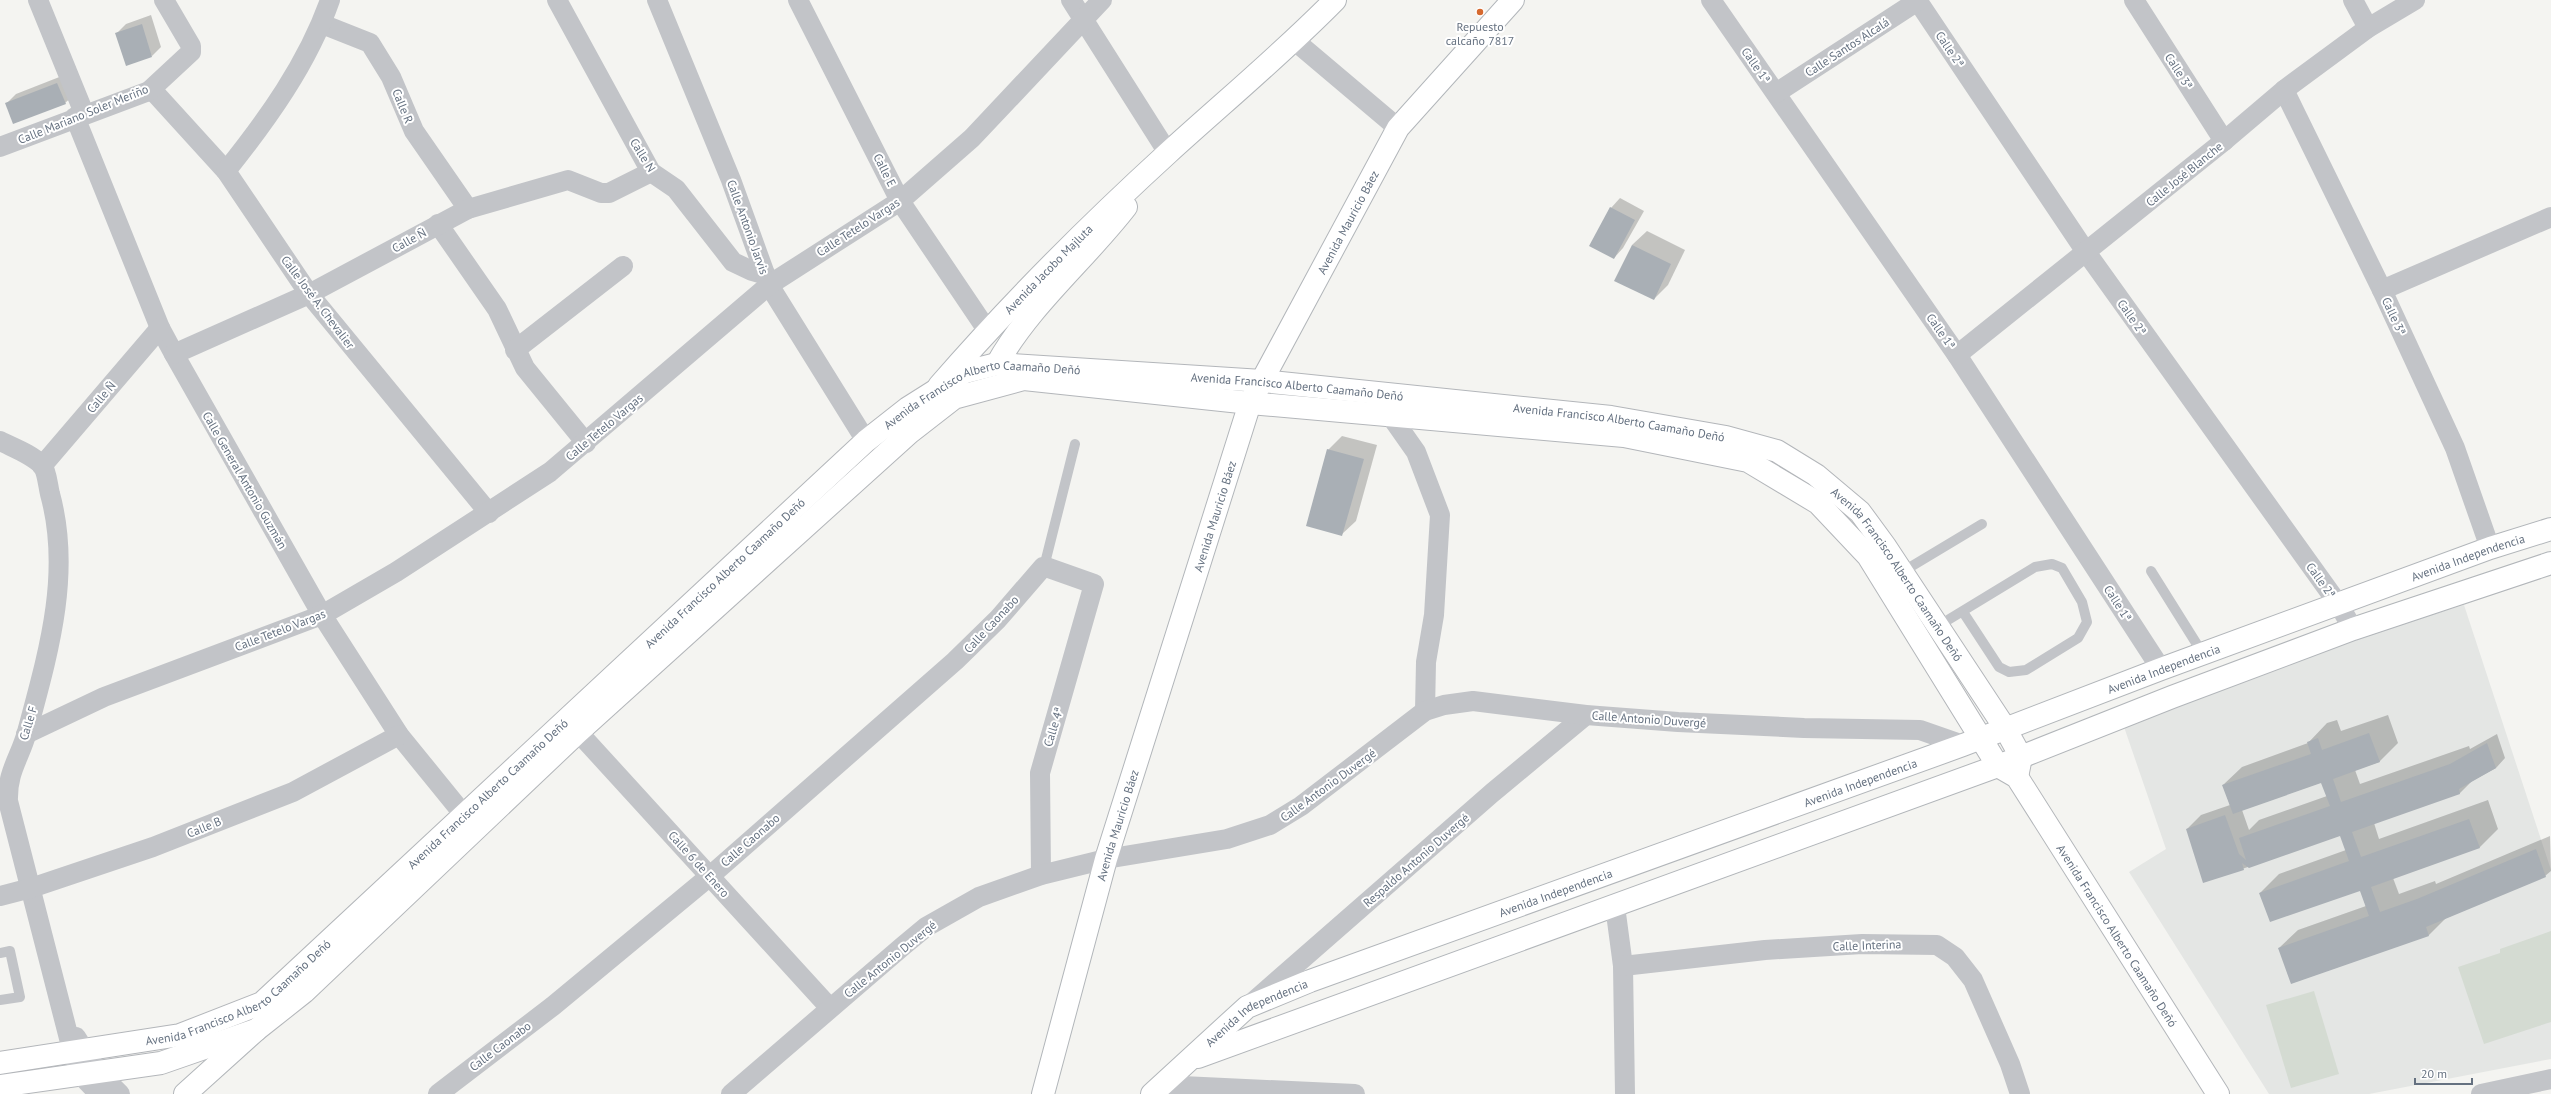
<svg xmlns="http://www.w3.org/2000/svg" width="2551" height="1094" viewBox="0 0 2551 1094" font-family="'PT Sans',sans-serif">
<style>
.built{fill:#e4e6e4}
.green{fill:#d4dbd2}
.shadow{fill:#0003;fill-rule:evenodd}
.building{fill:#a9afb5}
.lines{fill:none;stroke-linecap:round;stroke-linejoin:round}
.secondary-casing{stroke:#b2b6ba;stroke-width:24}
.primary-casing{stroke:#b3b6ba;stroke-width:24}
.lane{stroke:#c2c4c8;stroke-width:10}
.street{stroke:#c2c4c8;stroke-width:20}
.secondary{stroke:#fff;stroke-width:22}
.primary{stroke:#fff;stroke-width:22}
.poi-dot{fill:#d6692f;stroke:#fff;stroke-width:1.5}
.labels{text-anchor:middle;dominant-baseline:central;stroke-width:4;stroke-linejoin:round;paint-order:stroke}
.poi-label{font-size:12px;fill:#657180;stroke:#fff}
.street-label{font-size:12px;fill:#657180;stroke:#fff}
</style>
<rect width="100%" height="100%" fill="#f4f4f1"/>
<polygon class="built" points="2464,605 2551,870 2551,1059 2369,1094 2269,1094 2129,872 2166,849 2123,724 2335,645"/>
<g class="green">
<polygon points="2551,931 2551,1022 2484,1044 2458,967 2500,953 2500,949"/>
<polygon points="2314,991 2339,1074 2291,1088 2266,1005"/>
</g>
<g class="shadow">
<polygon points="151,15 161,47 152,56 117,33 126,24"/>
<polygon points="67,74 75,94 65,103 7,103 16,94"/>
<polygon points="1620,198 1644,211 1623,248 1614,258 1611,208"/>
<polygon points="1647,231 1685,250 1668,285 1654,299 1632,245"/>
<polygon points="1342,436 1377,445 1356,521 1341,535 1328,450"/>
<path d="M2388 715 2398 743 2379 762 2355 770 2360 784 2469 746 2470 749 2497 734 2505 758 2496 768 2472 781 2460 793 2374 823 2379 839 2488 800 2498 829 2480 847 2393 878 2399 894 2435 881 2436 884 2550 836 2551 871 2545 876 2446 918 2429 935 2292 983 2279 948 2298 930 2366 906 2360 889 2260 893 2279 874 2346 850 2341 835 2204 882 2187 829 2201 815 2230 805 2223 785 2242 767 2308 743 2327 723 2337 720 2341 731ZM2322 782 2327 796 2259 820 2249 830 2242 810Z"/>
</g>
<g class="building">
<polygon points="142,24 152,57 126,66 115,33"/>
<polygon points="57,83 66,104 13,124 5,103"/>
<polygon points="1610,207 1635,220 1614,259 1589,246"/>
<polygon points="1632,245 1671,264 1654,300 1614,281"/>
<polygon points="1327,449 1364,459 1342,536 1306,526"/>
<polygon points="2369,733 2380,762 2333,779 2341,802 2450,764 2487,743 2496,768 2459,789 2460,794 2352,832 2361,857 2469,819 2480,848 2371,887 2380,912 2417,899 2536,849 2546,877 2426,927 2429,936 2291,984 2278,948 2369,916 2360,891 2270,922 2259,893 2349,861 2340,836 2249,868 2242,863 2244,870 2203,883 2186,829 2225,815 2239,854 2246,860 2239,838 2330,806 2321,783 2233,814 2222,785 2311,754 2307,742 2318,738 2322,750"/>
</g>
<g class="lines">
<defs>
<g id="secondary">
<path d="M997 364C1030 305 1085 260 1126 207"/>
<path id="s1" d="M939 386C1011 303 1088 226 1168 153 1224 102 1282 54 1335 0"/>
<polyline points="1198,1057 1998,766 2172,697 2353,629 2551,563"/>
<polyline points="185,1094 256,1030"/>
<path id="s2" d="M1043 1094 1106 859 1250 403 1398 128 1513 0"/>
<path id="s3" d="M1152 1094 1247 1007 1310 981 1963 745 2161 669 2490 548 2551 529"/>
</g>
<g id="primary">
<path id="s4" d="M0 1063 180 1035 262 1003 866 441 908 408 965 372 997 364 1262 381 1611 417 1726 437 1777 451 1816 475 1860 512 1885 546 2005 728 2021 757 2017 777"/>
<path id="s5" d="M0 1086 161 1063 256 1030 304 992 578 732 909 433 954 398 1024 379 1250 403 1624 436 1748 461 1818 503 1868 556 1998 766 2017 777 2218 1094"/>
</g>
</defs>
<use href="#secondary" class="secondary-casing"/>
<use href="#primary" class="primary-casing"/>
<g class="lane">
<polyline points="1044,567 1075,444"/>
<polyline points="2151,571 2203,654"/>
<polyline points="1902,572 1982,524"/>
<polyline points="1938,626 2035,567 2052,564 2062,568 2082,602 2087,622 2078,638 2026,670 2009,672 1999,667 1963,612"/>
<polyline points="0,953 10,951 20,997 0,1000"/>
</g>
<g class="street">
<polyline points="38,0 84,113"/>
<polyline points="557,0 651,172 676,189 733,262 752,271 766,275"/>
<polyline points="657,0 731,180 769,285 866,441"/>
<polyline points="798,0 900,201 987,330"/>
<polyline points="1071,0 1168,153"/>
<polyline points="1711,0 1957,355 2161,669"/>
<polyline points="1917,0 2086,252 2339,605 2353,629"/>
<polyline points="2134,0 2224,141"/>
<polyline points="2353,0 2368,28"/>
<polyline points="322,24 370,43 391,77 414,131 468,209"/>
<polyline points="1295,41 1398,128"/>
<polyline points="2284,90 2382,290 2455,448 2490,548"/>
<polyline points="149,91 155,93 226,171 309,294 489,513"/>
<polyline points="1776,93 1919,0"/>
<polyline points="75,117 160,328 174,354 322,615 399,735 464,815"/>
<polyline points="0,147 149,91 191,52 191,46 164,0"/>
<path d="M226 171C267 120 308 63 330 0"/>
<polyline points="438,224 497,309 525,368 586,443"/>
<polyline points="2382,290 2551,217"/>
<polyline points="515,350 623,266"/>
<polyline points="174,354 309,294 468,209 568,180 601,193 609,193 651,172"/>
<polyline points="1957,355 2224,141 2284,90 2368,28 2415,0"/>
<polyline points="1390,415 1416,452 1440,515 1434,615 1426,662 1425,711"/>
<path d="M0 441C14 448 31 454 42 465 47 471 48 486 50 494 72 574 48 654 27 732 20 758 7 771 8 801L72 1050 81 1075 99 1094"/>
<polyline points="42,466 160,328"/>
<polyline points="566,722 578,732 830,1008"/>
<polyline points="26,734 104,697 322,615 396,572 550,472 769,285 900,201 972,138 1102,0"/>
<polyline points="0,896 31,888 153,847 293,792 399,735"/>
<polyline points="1615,906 1623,966 1625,1094"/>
<polyline points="1623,966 1765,950 1862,944 1937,945 1955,957 1973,980 2010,1064 2020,1094"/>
<polyline points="1253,1002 1492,793 1586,715"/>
<polyline points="76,1037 98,1072 120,1094"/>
<polyline points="1161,1085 1355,1094"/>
<polyline points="438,1094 553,1006 710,876 955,661 998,619 1043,567 1046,567 1094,584 1040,773 1041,875"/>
<polyline points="731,1094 903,946 926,927 979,897 1041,875 1106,859 1227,839 1270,825 1301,806 1425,711 1444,705 1473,701 1586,715 1678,722 1804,728 1920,730 1963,745"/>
<polyline points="2481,1094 2551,1079"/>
</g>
<use href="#secondary" class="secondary"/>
<use href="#primary" class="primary"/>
</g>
<circle class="poi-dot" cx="1480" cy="12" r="4"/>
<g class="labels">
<g class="poi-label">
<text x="1480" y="26">Repuesto<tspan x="1480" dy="14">calcaño 7817</tspan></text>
</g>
<g class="street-label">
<text transform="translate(1847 47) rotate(-33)">Calle Santos Alcalá</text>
<text transform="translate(1950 49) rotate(56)">Calle 2ª</text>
<text transform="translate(1756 65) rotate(55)">Calle 1ª</text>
<text transform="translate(2179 71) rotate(57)">Calle 3ª</text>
<text transform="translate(403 106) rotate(68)">Calle R</text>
<text transform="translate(83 114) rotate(-22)">Calle Mariano Soler Meriño</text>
<text transform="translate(643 155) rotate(58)">Calle N</text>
<text transform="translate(885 170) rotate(63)">Calle E</text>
<text transform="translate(2184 174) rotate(-39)">Calle José Blanche</text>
<text stroke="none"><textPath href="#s2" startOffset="927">Avenida Mauricio Báez</textPath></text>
<text transform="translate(748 227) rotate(70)">Calle Antonio Jarvis</text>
<text transform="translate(858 227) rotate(-33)">Calle Tetelo Vargas</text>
<text transform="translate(409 240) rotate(-29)">Calle Ñ</text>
<text stroke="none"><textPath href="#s1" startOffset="160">Avenida Jacobo Majluta</textPath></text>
<text transform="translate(318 302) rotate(53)">Calle José A. Chevalier</text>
<text transform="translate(2394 316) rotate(65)">Calle 3ª</text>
<text transform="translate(2132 317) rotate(55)">Calle 2ª</text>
<text transform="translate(1941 331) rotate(55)">Calle 1ª</text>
<text stroke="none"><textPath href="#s4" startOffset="1550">Avenida Francisco Alberto Caamaño Deñó</textPath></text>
<text transform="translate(101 397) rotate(-50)">Calle Ñ</text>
<text stroke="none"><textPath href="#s4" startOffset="1226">Avenida Francisco Alberto Caamaño Deñó</textPath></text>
<text stroke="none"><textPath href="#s4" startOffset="1874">Avenida Francisco Alberto Caamaño Deñó</textPath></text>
<text transform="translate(604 427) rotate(-40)">Calle Tetelo Vargas</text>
<text transform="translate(245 480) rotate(60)">Calle General Antonio Guzmán</text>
<text stroke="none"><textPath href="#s2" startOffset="603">Avenida Mauricio Báez</textPath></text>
<text stroke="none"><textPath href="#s3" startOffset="1430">Avenida Independencia</textPath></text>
<text stroke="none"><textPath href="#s4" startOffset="902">Avenida Francisco Alberto Caamaño Deñó</textPath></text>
<text stroke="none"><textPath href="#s4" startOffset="2210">Avenida Francisco Alberto Caamaño Deñó</textPath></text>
<text transform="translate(2321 580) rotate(54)">Calle 2ª</text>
<text transform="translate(2118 603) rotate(57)">Calle 1ª</text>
<text transform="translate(991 624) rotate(-47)">Calle Caonabo</text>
<text transform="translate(280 630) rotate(-21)">Calle Tetelo Vargas</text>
<text stroke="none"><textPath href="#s3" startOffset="1106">Avenida Independencia</textPath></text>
<text transform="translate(1649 719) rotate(4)">Calle Antonio Duvergé</text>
<text transform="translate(28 723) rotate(-73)">Calle F</text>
<text transform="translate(1053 727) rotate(-73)">Calle 4ª</text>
<text stroke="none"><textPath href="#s3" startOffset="782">Avenida Independencia</textPath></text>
<text transform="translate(1328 785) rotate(-36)">Calle Antonio Duvergé</text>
<text stroke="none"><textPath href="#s4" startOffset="578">Avenida Francisco Alberto Caamaño Deñó</textPath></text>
<text stroke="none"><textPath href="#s2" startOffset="279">Avenida Mauricio Báez</textPath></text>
<text transform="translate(204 827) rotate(-22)">Calle B</text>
<text transform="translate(750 840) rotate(-41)">Calle Caonabo</text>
<text transform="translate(1416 860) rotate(-41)">Respaldo Antonio Duvergé</text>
<text transform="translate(699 864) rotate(48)">Calle 6 de Enero</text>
<text stroke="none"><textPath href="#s3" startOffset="458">Avenida Independencia</textPath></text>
<text stroke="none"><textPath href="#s5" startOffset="2618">Avenida Francisco Alberto Caamaño Deñó</textPath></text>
<text transform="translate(1867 945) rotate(-2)">Calle Interina</text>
<text transform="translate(890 959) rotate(-39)">Calle Antonio Duvergé</text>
<text stroke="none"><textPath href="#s4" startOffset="254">Avenida Francisco Alberto Caamaño Deñó</textPath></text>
<text stroke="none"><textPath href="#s3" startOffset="134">Avenida Independencia</textPath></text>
<text transform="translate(500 1046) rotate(-37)">Calle Caonabo</text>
</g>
</g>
<path d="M2415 1078v6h57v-6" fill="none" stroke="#657180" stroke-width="2"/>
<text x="2421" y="1078" font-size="12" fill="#657180" stroke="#ffffff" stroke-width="3" paint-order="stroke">20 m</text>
</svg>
